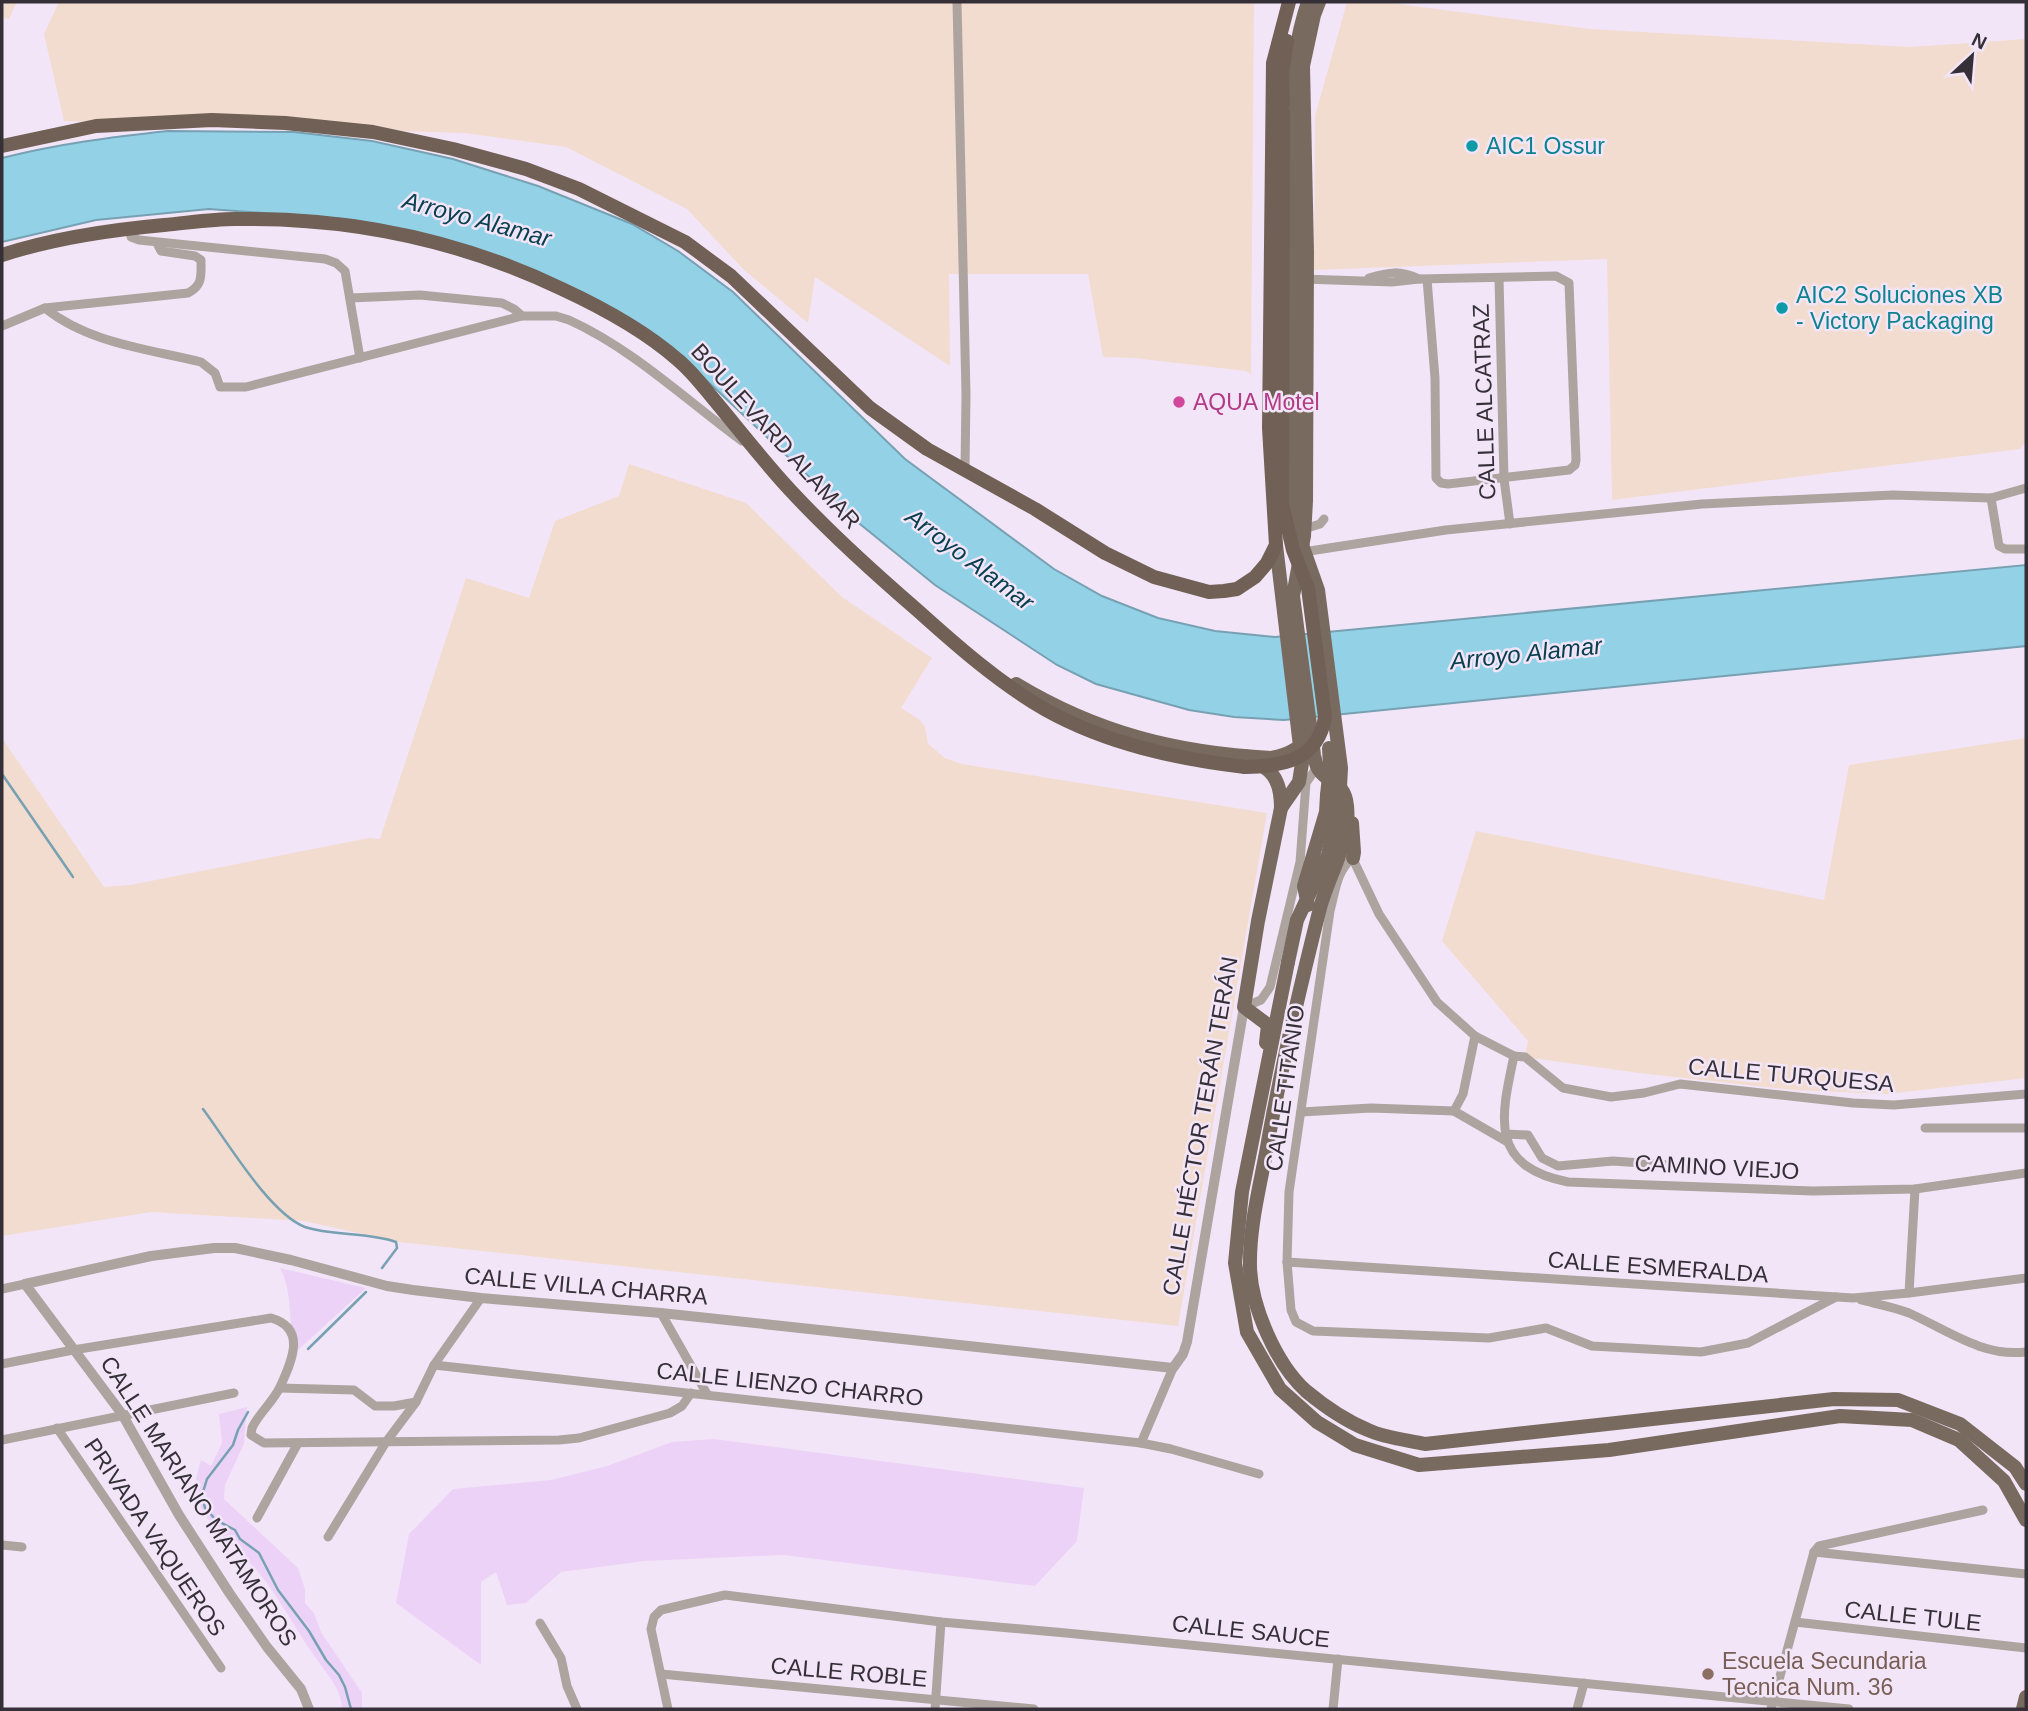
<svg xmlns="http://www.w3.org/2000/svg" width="2028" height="1711" viewBox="0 0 2028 1711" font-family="Arial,sans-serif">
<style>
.industrial{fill:#f2dccf}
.green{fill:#edd2f8}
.water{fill:#93d1e7;stroke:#77a1b2;stroke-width:2}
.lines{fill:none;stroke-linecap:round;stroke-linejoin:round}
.stream{stroke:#77a1b2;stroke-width:2.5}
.minor{stroke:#ada49f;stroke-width:9}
.tertiary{stroke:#ada49f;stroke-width:10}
.primary{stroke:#796a60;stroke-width:14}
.trunk{stroke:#706055;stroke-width:14}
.primary-bridge{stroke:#796a60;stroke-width:14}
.trunk-bridge{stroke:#706055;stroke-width:14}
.culture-dot{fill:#0f9aa8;stroke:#f3e5f8;stroke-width:2.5}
.hotel-dot{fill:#d1479c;stroke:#f3e5f8;stroke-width:2.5}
.education-dot{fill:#8d6e63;stroke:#f3e5f8;stroke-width:2.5}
.labels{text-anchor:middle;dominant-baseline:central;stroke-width:5;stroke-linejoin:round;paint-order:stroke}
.culture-label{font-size:23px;fill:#0d838f;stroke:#f3e5f8;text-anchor:start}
.hotel-label{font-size:23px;fill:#b23c85;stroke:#f3e5f8;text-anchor:start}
.street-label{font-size:23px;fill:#353038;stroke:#f3e5f8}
.education-label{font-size:23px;fill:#785e54;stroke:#f3e5f8;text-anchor:start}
.water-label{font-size:24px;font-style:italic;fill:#084050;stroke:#f3e5f8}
</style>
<rect width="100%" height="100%" fill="#f3e5f8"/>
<g class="industrial">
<polygon points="2,2 17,2 9,19 2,18"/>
<polygon points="59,2 1254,2 1251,374 1246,371 1134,358 1103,357 1088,274 949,274 950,366 815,277 808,323 743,269 687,209 566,147 465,133 64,121 44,34"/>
<polygon points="1347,2 1383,2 1590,29 1910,47 2026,39 2026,441 2020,449 1612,500 1607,259 1314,270 1315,116"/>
<polygon points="629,464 746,503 842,597 932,658 901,708 920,720 925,727 928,744 945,758 962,764 1267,813 1178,1326 399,1242 304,1221 151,1212 2,1236 2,738 104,887 130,885 369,838 380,839 466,578 529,598 555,521 619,496"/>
<polygon points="2026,738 2026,1078 1887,1094 1794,1090 1639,1073 1525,1057 1528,1041 1442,941 1476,831 1824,900 1849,765"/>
</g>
<g class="green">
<path d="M280 1268 366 1288 298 1350 294 1348C288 1320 293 1293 280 1268Z"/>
<path d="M247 1407 244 1444 225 1485 224 1499 298 1568 305 1589V1603L314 1613 321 1632 362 1693V1709H342C342 1689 326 1673 315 1657 295 1629 280 1598 258 1572 238 1548 211 1531 198 1502 192 1488 197 1474 201 1460L211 1466 222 1443 219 1414Z"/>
<polygon points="714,1439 1084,1488 1077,1541 1035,1586 783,1555 645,1561 561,1572 526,1603 507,1605 496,1572 481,1582 481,1665 396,1603 409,1534 453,1489 551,1480 607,1466 672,1442"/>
</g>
<path class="water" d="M168 131 294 132 372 141 453 159 538 186 632 224 678 251 733 292 905 459 1054 569 1102 596 1158 618 1215 631 1275 637 2026 565V646L1284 720 1234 717 1189 710 1096 684 1057 665 935 585 855 520 672 348 588 296 345 219 209 209 96 220 2 242V158C57 144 112 137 168 131Z"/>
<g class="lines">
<g class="stream">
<polyline points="2,774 73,877"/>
<path d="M203 1109C227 1141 269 1213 305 1227 331 1236 369 1232 396 1242L397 1248 382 1268"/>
<polyline points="308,1349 366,1292"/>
<polyline points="248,1412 238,1430 233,1445 207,1479 202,1495 205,1508 216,1520 235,1530 240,1539 259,1553 278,1590 309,1631 326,1660 339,1675 345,1687 351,1709"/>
</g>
<g class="minor">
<polyline points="957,2 966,394 965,469"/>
<polyline points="130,228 131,237 139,240 325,259 336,263 345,271 360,358"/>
<path d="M1369 278C1389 272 1400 270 1419 279"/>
<polyline points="1499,278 1504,479 1510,524"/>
<polyline points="1303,279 1392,282 1419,279 1556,276 1569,283 1576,460 1575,465 1569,470 1448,484 1441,483 1436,478 1435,378 1427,279"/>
<path d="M350 298 420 295 502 303 514 309 522 316H556L569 320C633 349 686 400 742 441"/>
<path d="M45 308 188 293C203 285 201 276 201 260L195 256 161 251 157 243"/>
<path d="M2 326 45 308C88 343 148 349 201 362L215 373 220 387H246L522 316"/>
<polyline points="1991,498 1999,546 2005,549 2026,549"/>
<polyline points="1304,529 1320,524 1324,519"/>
<polyline points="1303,552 1446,530 1702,504 1893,495 1991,498 2026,488"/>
<polyline points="1351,855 1379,914 1437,1002 1475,1036 1514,1056 1525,1057 1563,1088 1611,1097 1644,1093 1680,1084 1853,1103 1894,1105 2026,1094"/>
<path d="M1353 858C1337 869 1335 893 1330 911L1289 1192 1287 1262 1291 1310 1296 1322 1313 1331 1489 1338 1546 1328 1592 1346 1701 1352 1748 1343 1836 1297"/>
<polyline points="1244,1007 1261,1000 1270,987 1300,862 1306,783 1317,767"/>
<path d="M1514 1056C1500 1120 1490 1166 1568 1182L1813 1191 1915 1189 2026 1173"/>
<polyline points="1454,1111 1463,1094 1475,1036"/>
<polyline points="1301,1112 1371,1108 1454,1111 1506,1141"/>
<polyline points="1925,1128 2026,1128"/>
<polyline points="1505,1134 1528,1135 1542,1158 1558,1166 1613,1161 1670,1165"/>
<polyline points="1287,1262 1853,1298 1909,1293 2026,1278"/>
<polyline points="2,1289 25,1284"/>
<polyline points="1909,1293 1915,1189"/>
<path d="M1861 1300C1877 1304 1894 1307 1909 1313 1947 1330 1982 1357 2026 1352"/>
<polyline points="661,1313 707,1394"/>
<path d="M2 1364 73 1350 271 1318C307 1328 292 1361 280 1387 273 1402 259 1413 252 1428L251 1435 264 1443 559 1440 579 1438 670 1413 682 1406 691 1393"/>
<polyline points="434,1365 1141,1443 1171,1449 1259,1474"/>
<polyline points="280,1388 354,1390 375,1406 394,1406 416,1402"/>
<polyline points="57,1428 221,1668"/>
<polyline points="2,1440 234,1393"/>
<polyline points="1141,1443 1173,1368"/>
<polyline points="257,1518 298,1443"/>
<polyline points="328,1537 386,1442 416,1402 434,1365 481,1298"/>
<polyline points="2,1545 22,1547"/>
<polyline points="1814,1552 2026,1574"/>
<polyline points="1814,1552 1819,1546 1983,1510"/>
<polyline points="1795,1622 2026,1648"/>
<polyline points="540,1623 561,1658 567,1686 577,1709"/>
<polyline points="661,1674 1034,1709"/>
<polyline points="668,1709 651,1629 654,1617 661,1610 725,1595 941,1622 1066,1633 1849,1709"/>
<polyline points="935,1709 941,1622"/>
<polyline points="1333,1709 1338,1659"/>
<polyline points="1577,1709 1584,1683"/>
<polyline points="1771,1709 1814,1552"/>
</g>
<polyline class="tertiary" points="309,1709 301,1689 267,1647 230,1594 179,1515 122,1414 25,1284 151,1256 214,1248 235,1248 291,1260 387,1286 413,1290 481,1298 661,1313 1173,1368 1183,1354 1187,1342 1244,1007"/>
<g class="primary">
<path d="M1319 2 1314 15 1303 66 1307 252 1306 501 1304 536 1293 596 1314 755C1315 760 1316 766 1319 770 1328 784 1345 781 1347 806 1351 842 1329 874 1320 908 1301 983 1283 1059 1269 1136 1262 1179 1249 1223 1250 1267 1251 1306 1276 1364 1306 1391 1324 1406 1346 1421 1368 1430 1385 1438 1407 1440 1425 1444L1834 1399 1898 1400 1960 1424 2015 1467 2026 1484"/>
<path d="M1291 114C1291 75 1296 38 1308 2"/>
<polyline points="1276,545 1302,763 1299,782 1281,808"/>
<path d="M1016 684C1097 733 1177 753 1271 758 1288 755 1303 748 1310 733"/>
<path d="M1245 756C1272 769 1281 778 1281 808L1258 921 1244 1007 1268 1025 1266 1043"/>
<polyline points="1352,823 1354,852 1353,858"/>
<polyline points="1308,905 1304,886 1326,812 1327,795"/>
<polyline points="1288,962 1242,1192 1235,1263 1247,1332 1280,1389 1317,1422 1355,1445 1419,1465 1609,1450 1840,1416 1912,1420 1959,1440 2004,1481 2026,1520"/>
<polyline points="2023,1709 2026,1697"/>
</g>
<g class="trunk">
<polyline points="1283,113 1282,73 1287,41"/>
<polyline points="2,146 96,126 212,120 285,123 373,132 453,149 526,169 579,189 685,242 731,276 870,408 927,449 1035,509 1105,553 1154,577 1209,592 1224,591 1237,589 1255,577 1267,563 1276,545 1269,428 1273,63 1289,2"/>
<path d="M2 255C54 238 109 230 164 225 187 223 212 219 235 219 349 217 460 240 562 289 603 308 644 330 678 360 695 374 707 392 721 408 744 436 766 464 791 491 830 533 872 571 916 609 956 645 999 683 1046 710 1107 744 1177 759 1245 767"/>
</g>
<g class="primary-bridge">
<polyline points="1327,795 1330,767 1329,748"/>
<polyline points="1288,962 1297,920 1328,855 1339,805 1341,768 1318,590 1300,539 1293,506 1295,228 1291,114"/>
</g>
<path class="trunk-bridge" d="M1245 767C1282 766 1318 761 1325 717L1308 588 1293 550 1282 503 1283 113"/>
</g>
<g class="culture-dot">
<circle cx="1472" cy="146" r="7"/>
<circle cx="1782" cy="308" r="7"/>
</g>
<circle class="hotel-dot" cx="1179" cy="402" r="7"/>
<circle class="education-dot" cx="1708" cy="1674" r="7"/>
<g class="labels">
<g class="culture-label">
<text x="1486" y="146">AIC1 Ossur</text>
<text x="1796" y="295">AIC2 Soluciones XB<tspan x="1796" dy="26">- Victory Packaging</tspan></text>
</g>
<g class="hotel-label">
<text x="1193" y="402">AQUA Motel</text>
</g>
<g class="street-label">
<text transform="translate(1484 402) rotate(-92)">CALLE ALCATRAZ</text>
<text transform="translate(776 436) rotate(48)">BOULEVARD ALAMAR</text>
<text transform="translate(1791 1075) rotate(5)">CALLE TURQUESA</text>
<text transform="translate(1285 1088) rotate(-82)">CALLE TITANIO</text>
<text transform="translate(1200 1126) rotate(-80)">CALLE HÉCTOR TERÁN TERÁN</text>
<text transform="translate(1717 1167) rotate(3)">CAMINO VIEJO</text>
<text transform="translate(1658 1267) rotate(4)">CALLE ESMERALDA</text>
<text transform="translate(586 1286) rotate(5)">CALLE VILLA CHARRA</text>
<text transform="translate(790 1384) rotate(6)">CALLE LIENZO CHARRO</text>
<text transform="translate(199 1501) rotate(57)">CALLE MARIANO MATAMOROS</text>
<text transform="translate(155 1537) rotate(56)">PRIVADA VAQUEROS</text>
<text transform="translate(1913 1616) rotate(6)">CALLE TULE</text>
<text transform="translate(1251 1631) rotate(6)">CALLE SAUCE</text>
<text transform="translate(849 1672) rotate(5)">CALLE ROBLE</text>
</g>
<g class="education-label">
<text x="1722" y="1661">Escuela Secundaria<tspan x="1722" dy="26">Tecnica Num. 36</tspan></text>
</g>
<g class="water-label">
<text transform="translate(477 219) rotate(15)">Arroyo Alamar</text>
<text transform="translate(970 559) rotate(37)">Arroyo Alamar</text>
<text transform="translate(1526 653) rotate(-6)">Arroyo Alamar</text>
</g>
</g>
<rect width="2028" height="1711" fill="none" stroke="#353038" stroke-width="7"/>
<g transform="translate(1972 56) rotate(26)" stroke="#f3e5f8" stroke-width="5" paint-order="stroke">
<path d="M0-5L12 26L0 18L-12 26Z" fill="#353038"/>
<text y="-10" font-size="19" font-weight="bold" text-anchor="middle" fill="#353038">N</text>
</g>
</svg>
